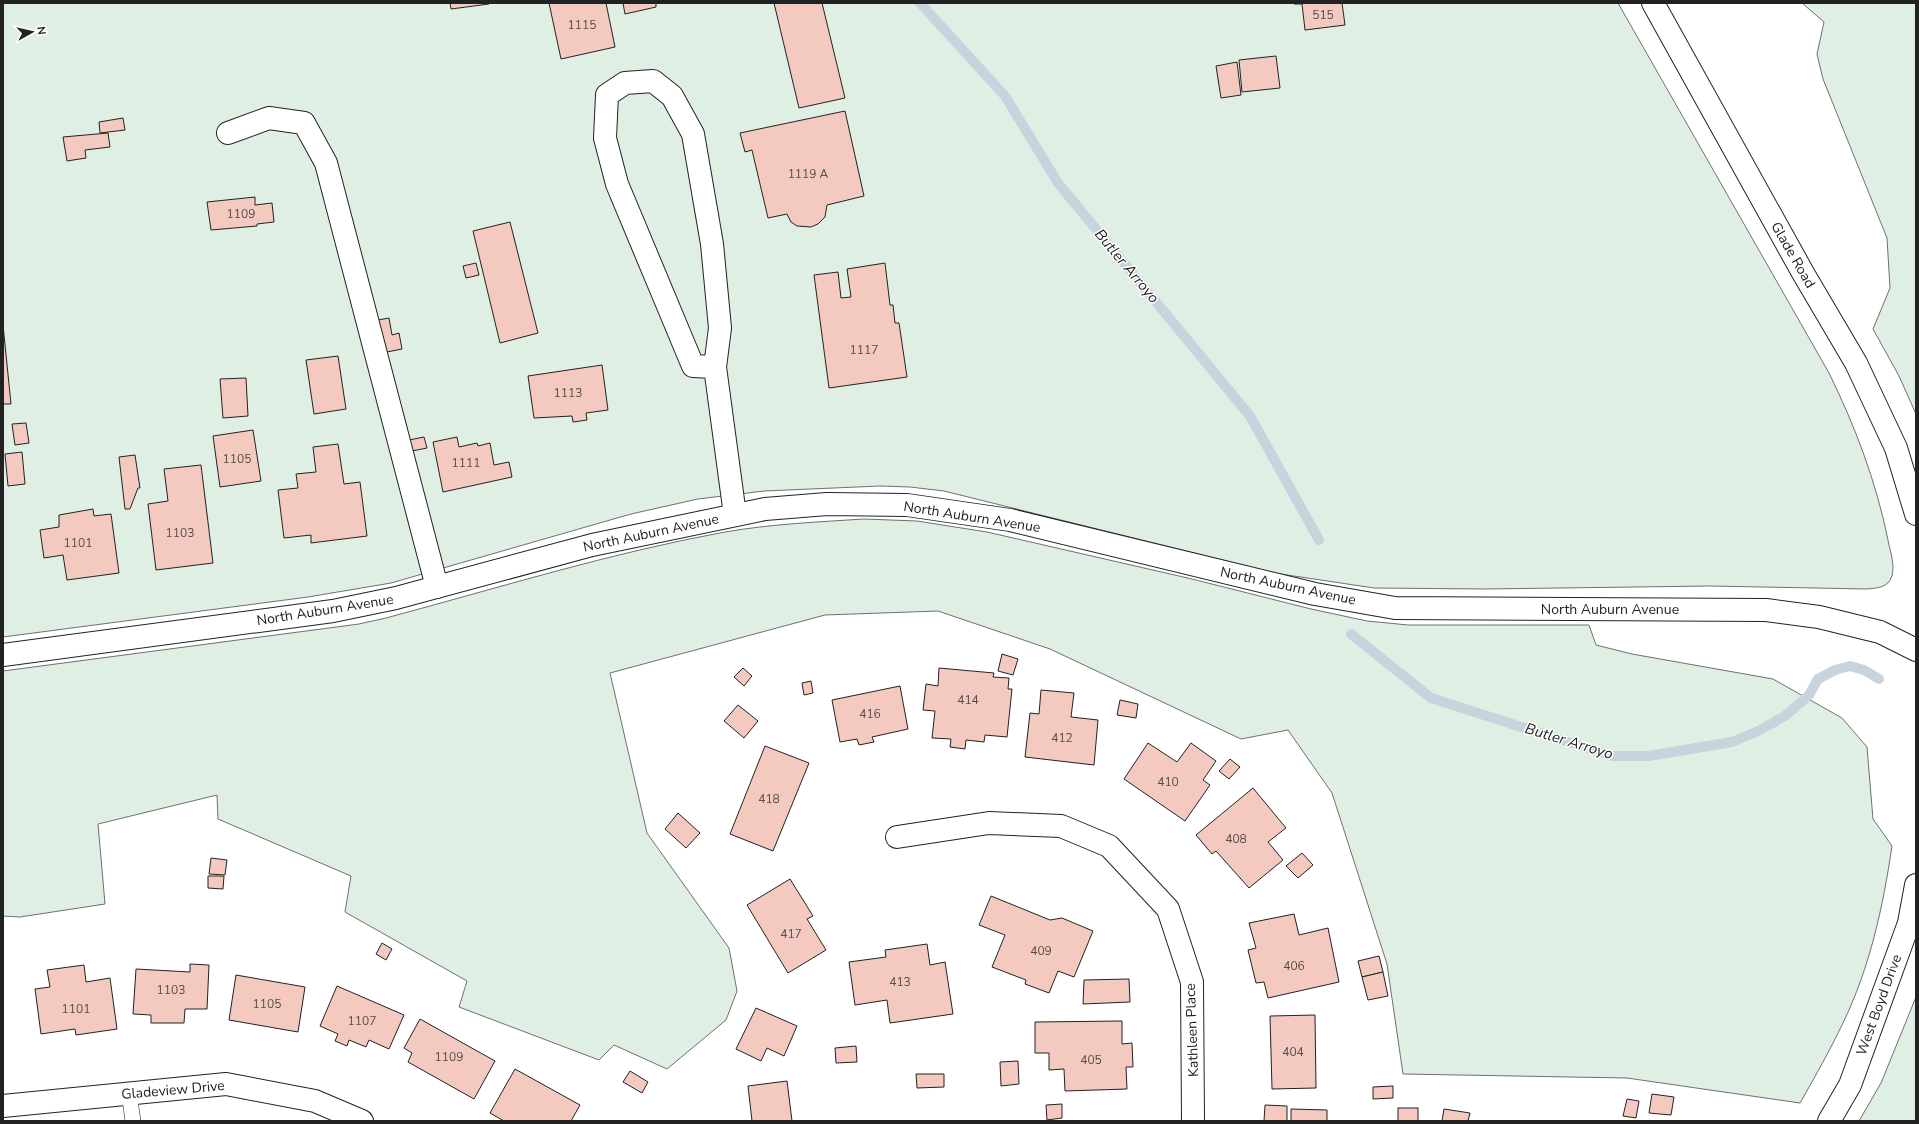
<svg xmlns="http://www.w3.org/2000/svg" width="1919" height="1124" viewBox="0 0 1919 1124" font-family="'Nunito Sans',sans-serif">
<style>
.green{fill:#e0efe3;stroke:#6f6f6f}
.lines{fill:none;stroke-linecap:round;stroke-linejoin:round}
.stream{stroke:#c7d3dd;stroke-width:10}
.building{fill:#f3c9c0;stroke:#222}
.lane-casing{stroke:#222;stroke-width:16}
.street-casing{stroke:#222;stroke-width:24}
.secondary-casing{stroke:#222;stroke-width:24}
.lane{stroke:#fff;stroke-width:15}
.street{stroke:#fff;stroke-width:22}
.secondary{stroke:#fff;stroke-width:22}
.labels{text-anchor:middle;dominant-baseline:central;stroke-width:3;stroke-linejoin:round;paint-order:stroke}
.number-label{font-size:12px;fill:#564c4a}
.street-label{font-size:14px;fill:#222;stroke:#fff}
.water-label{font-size:15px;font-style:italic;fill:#222;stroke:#fff}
</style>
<rect width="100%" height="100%" fill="#fff"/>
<g class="green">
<path d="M3 3H1618L1829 373C1855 426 1876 481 1888 540 1890 551 1895 564 1892 576 1888 588 1877 588 1867 589L1710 586 1485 589 1374 588 1274 573 944 491 910 487 880 486 764 491 698 499 631 514 391 583 308 597 3 637Z"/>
<polygon points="1802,3 1916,3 1916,414 1899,376 1873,329 1890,288 1887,238 1823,79 1817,54 1824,22"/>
<path d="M864 519 917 521 987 532 1192 579 1311 609 1367 621 1408 625H1589L1596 645 1632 654 1773 679 1842 718 1867 747 1873 819 1892 846C1883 907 1870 967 1843 1023 1830 1050 1815 1077 1800 1103L1627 1078 1403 1074 1387 964 1332 793 1288 730 1241 739 1050 649 938 611 825 615 610 673 647 833 729 948 737 991 726 1020 667 1069 614 1045 599 1060 459 1007 467 981 345 912 351 876 218 819 217 795 98 824 105 904 20 917 3 916V671L359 624 386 618C498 588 610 553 725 532 771 524 818 522 864 519Z"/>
<polygon points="1916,997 1916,1121 1859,1121 1881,1083"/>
</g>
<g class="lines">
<g class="stream">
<polyline points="920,3 1005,96 1058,183 1250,416 1319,540"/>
<polyline points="1351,634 1431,698 1612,756 1649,756 1732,742 1758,731 1785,716 1809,695 1818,679 1835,670 1850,666 1864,670 1879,679"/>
</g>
</g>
<g class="building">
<polygon points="450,3 488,3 489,4 451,9"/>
<polygon points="549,3 606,3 615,47 561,59"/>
<polygon points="623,3 656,3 656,7 625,14"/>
<polygon points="774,3 822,3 845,98 799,108"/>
<polygon points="1294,3 1342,3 1345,25 1305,30 1302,4 1294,4"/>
<polygon points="1276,56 1280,88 1242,92 1239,60"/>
<polygon points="1237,62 1241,95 1221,98 1216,66"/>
<polygon points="845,111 864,196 827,205 825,217 818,224 811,227 797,226 791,222 787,214 768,218 752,150 745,152 740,133"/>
<polygon points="123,118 125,130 100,133 99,122"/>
<polygon points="108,133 110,147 85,150 86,158 67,161 63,137"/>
<polygon points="255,197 255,205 272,203 274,222 257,224 257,226 211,230 207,202"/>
<polygon points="510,222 538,333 500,343 473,231"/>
<polygon points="476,263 479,275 466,278 463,266"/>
<polygon points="885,263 890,305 893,305 895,323 899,323 907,377 829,388 814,275 838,272 841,298 851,297 847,269"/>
<polygon points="389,318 392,335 399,333 402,349 387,352 378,320"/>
<polygon points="3,325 11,404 3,404"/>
<polygon points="338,356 346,409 314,414 306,360"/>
<polygon points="602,365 608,410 586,413 587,420 573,422 572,416 534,418 528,376"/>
<polygon points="246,378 248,416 223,418 220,379"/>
<polygon points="26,423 29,443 15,445 12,424"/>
<polygon points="253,430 261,481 220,487 213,436"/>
<polygon points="424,437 427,448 412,451 409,440"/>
<polygon points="457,437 459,447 477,443 478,446 490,443 494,465 509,462 512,477 443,492 433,442"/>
<polygon points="338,444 344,484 360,482 367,536 311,543 311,535 284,538 278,490 298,488 296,474 316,472 313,447"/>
<polygon points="22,452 25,484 8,486 5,454"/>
<polygon points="135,455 140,488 138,488 130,509 125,509 119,457"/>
<polygon points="201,465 213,563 156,570 148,504 168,501 164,469"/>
<polygon points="93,509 94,516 111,514 119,573 67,580 63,555 44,558 40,530 59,527 59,515"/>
<polygon points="1002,654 1018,659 1013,675 998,671"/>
<polygon points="743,668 752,676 744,686 734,677"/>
<polygon points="939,668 994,673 993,677 1009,678 1008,689 1012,689 1007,737 985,735 984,742 966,740 965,749 950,747 951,739 932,738 935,711 923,710 926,684 938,686"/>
<polygon points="811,681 813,693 804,695 802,683"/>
<polygon points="900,686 908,729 872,737 874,742 859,745 857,739 840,742 832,700"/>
<polygon points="1041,690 1074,693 1071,717 1098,720 1094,765 1025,757 1030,713 1039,714"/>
<polygon points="1120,700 1138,704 1136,718 1117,715"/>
<polygon points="738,705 758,721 744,738 724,721"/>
<polygon points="1148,743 1177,762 1191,743 1216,761 1203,780 1210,785 1185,821 1124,779"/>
<polygon points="765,746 809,763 773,851 730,834"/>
<polygon points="1230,759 1240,767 1229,779 1219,771"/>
<polygon points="1253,788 1286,828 1268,842 1283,860 1249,888 1216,851 1212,854 1196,835"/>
<polygon points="678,813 700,833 686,848 665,829"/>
<polygon points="1302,853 1313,865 1298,878 1286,866"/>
<polygon points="211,858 227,860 225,875 209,874"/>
<polygon points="208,876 224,876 223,889 208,888"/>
<polygon points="790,879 813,916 807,919 826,950 788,973 747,905"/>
<polygon points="991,896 1050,920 1062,918 1093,931 1074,977 1058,971 1049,993 1025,984 1026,980 992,967 1005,935 979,925"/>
<polygon points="1294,914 1299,935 1328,928 1339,982 1268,998 1264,982 1256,983 1248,950 1256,948 1249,923"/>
<polygon points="382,943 392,949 386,960 376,954"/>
<polygon points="927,944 930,965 945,962 953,1014 890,1023 887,1000 855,1005 849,962 886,957 885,950"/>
<polygon points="1379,956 1383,972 1362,977 1358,961"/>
<polygon points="190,964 209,965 207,1009 185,1009 184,1023 151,1023 151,1015 133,1014 136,969 190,972"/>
<polygon points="84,965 86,982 110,978 117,1029 76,1035 75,1029 41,1034 35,989 50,987 47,970"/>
<polygon points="1383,972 1388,996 1368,1000 1362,977"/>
<polygon points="236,975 305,987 298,1032 229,1020"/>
<polygon points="1129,979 1130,1002 1083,1004 1084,980"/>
<polygon points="337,986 404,1015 389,1049 369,1040 366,1047 349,1040 347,1046 335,1041 338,1034 320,1026"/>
<polygon points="756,1008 797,1026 784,1056 767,1048 761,1061 736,1049"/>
<polygon points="1315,1015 1316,1088 1272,1089 1270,1016"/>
<polygon points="420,1019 495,1061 474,1099 408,1062 412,1053 404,1048"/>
<polygon points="1122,1021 1122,1044 1132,1043 1133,1067 1126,1067 1127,1089 1065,1091 1064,1069 1049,1070 1049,1053 1035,1053 1035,1022"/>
<polygon points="856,1046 857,1062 836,1063 835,1048"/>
<polygon points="1018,1061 1019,1084 1001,1086 1000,1062"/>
<polygon points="515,1069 580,1105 571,1121 504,1121 490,1113"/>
<polygon points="630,1071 648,1082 642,1093 623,1082"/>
<polygon points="916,1074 944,1074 944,1087 917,1088"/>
<polygon points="787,1081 792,1121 752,1121 748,1086"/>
<polygon points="1393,1086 1393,1098 1373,1099 1373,1087"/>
<polygon points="1652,1094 1674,1097 1671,1115 1649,1113"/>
<polygon points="1627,1099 1639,1101 1636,1118 1623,1116"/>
<polygon points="1062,1104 1062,1118 1047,1120 1046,1105"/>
<polygon points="1265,1105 1287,1106 1287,1121 1264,1121"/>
<rect x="1398" y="1108" width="20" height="13"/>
<polygon points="1291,1109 1327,1110 1327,1121 1291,1121"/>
<polygon points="1444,1109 1470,1113 1468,1121 1442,1121"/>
</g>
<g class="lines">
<defs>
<polyline id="lane" points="129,1093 133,1121"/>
<g id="street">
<polyline points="228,133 269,118 304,123 326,163 437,587"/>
<polyline points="715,367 693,366 617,184 605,138 607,95 625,83 653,81 672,96 693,134 712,244 720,328 715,367 735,515"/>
<polyline points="897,837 989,823 1061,826 1109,846 1168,909 1192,982 1193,1121"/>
<polyline points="3,1106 226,1084 315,1101 362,1121"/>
</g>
<g id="secondary">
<polyline points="1653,3 1803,273 1856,363 1896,448 1916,514"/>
<polyline points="3,655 333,611 396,598 592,545 765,509 827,504 907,505 1010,520 1315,594 1395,608 1766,610 1819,617 1880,632 1916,650"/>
<polyline points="1829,1121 1850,1085 1909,923 1916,885"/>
</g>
</defs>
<use href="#lane" class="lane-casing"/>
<use href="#street" class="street-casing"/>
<use href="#secondary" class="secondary-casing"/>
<use href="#lane" class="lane"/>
<use href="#street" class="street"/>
<use href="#secondary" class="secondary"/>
</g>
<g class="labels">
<g class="number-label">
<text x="1323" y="15">515</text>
<text x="582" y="25">1115</text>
<text x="808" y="174">1119 A</text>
<text x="241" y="214">1109</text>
<text x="864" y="350">1117</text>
<text x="568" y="393">1113</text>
<text x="237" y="459">1105</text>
<text x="466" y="463">1111</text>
<text x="180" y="533">1103</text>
<text x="78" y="543">1101</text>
<text x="968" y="700">414</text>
<text x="870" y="714">416</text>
<text x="1062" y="738">412</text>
<text x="1168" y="782">410</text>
<text x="769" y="799">418</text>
<text x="1236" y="839">408</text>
<text x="791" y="934">417</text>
<text x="1041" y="951">409</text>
<text x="1294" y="966">406</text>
<text x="900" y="982">413</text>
<text x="171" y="990">1103</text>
<text x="267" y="1004">1105</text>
<text x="76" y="1009">1101</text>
<text x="362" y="1021">1107</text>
<text x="1293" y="1052">404</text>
<text x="449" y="1057">1109</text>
<text x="1091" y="1060">405</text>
</g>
<g class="street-label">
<text transform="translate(1793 255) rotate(60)">Glade Road</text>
<text transform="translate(972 517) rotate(9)">North Auburn Avenue</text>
<text transform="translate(651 533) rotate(-12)">North Auburn Avenue</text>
<text transform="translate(1288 586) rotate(12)">North Auburn Avenue</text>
<text x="1610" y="609">North Auburn Avenue</text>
<text transform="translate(325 610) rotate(-9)">North Auburn Avenue</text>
<text transform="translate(1879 1005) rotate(-70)">West Boyd Drive</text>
<text transform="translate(1192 1030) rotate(-92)">Kathleen Place</text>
<text transform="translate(173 1090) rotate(-5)">Gladeview Drive</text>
</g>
<g class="water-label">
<text transform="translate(1127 266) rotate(50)">Butler Arroyo</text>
<text transform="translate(1569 741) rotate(17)">Butler Arroyo</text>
</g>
</g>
<rect width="1919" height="1124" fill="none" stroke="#222222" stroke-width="8"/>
<g transform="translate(32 32) rotate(82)" stroke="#ffffff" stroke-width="3" paint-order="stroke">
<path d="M0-3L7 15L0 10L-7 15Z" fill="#222222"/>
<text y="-6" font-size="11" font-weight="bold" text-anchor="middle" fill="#222222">N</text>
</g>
</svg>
